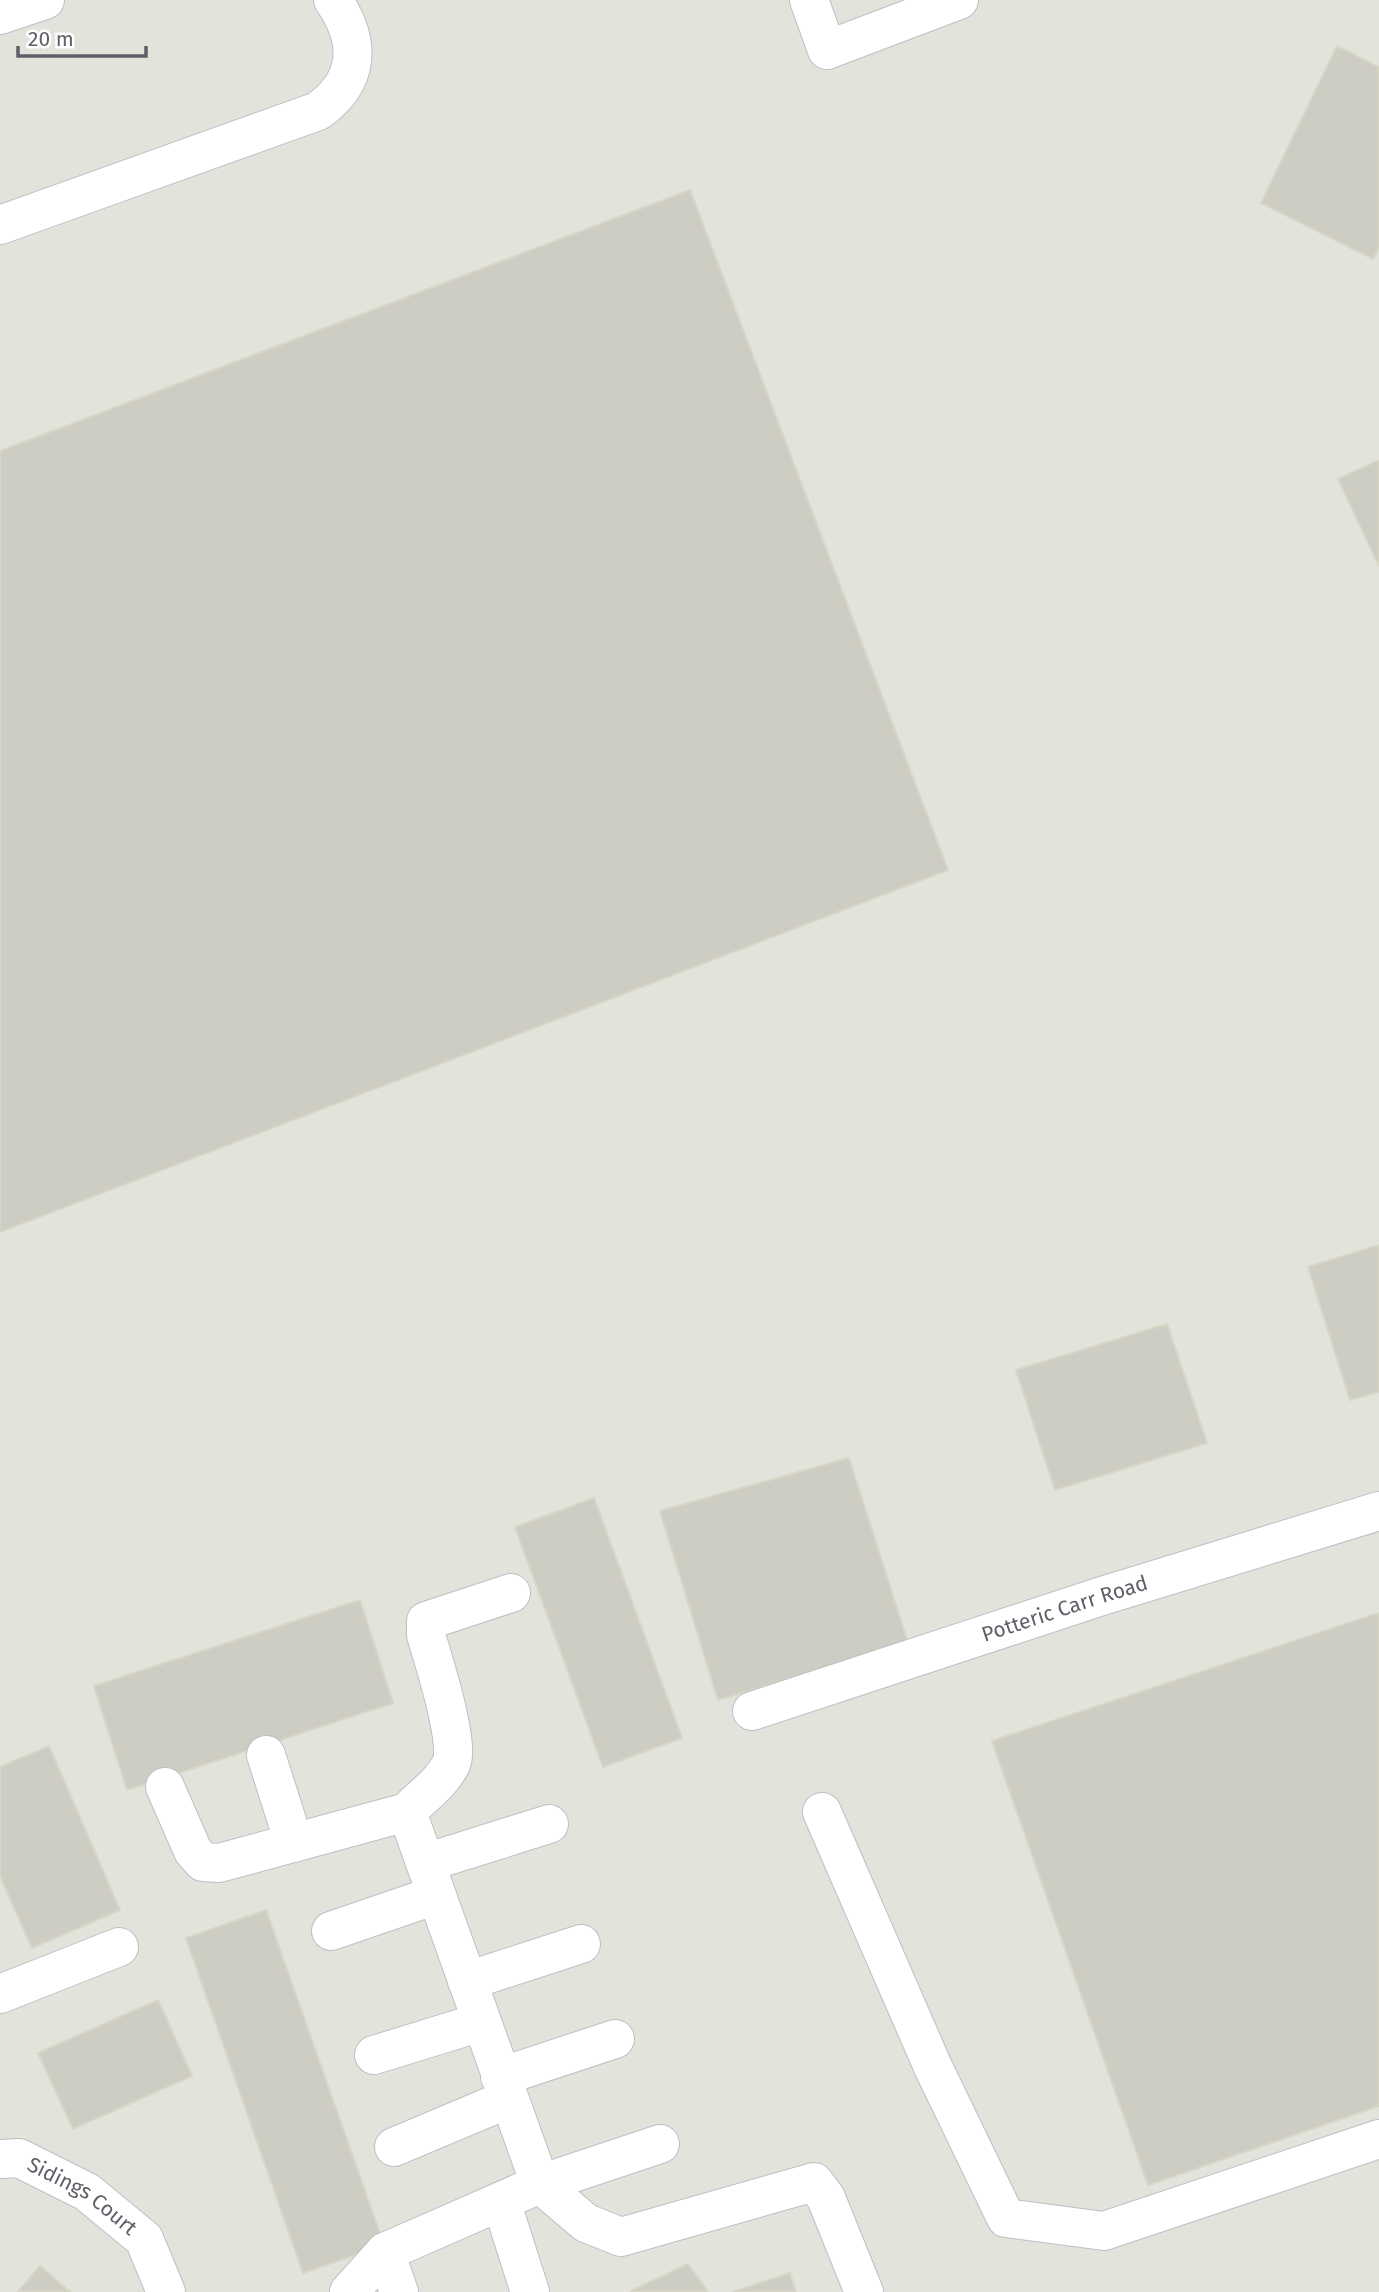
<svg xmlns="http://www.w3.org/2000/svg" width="1379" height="2292" viewBox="0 0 1379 2292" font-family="'Fira Sans',sans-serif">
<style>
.industrial{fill:#e2e3db}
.building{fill:#cdcdc3;stroke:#d7d6c5;stroke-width:2}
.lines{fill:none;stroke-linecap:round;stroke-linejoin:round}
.minor-casing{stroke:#bebfc6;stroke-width:40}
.minor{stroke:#fff;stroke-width:38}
.labels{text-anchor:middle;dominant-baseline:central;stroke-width:5;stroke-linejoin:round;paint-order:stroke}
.street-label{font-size:21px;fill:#5e6068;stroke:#fff}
</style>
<rect width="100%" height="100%" fill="#f1f1e7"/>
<rect class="industrial" x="0" y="0" width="1379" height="2292"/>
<g class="building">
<polygon points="1337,46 1379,67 1379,247 1373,259 1261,203"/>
<polygon points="690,190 948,870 0,1232 0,451"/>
<polygon points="1379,460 1379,566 1338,479"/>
<polygon points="1379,1245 1379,1392 1350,1400 1308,1267"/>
<polygon points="1167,1324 1207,1443 1055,1490 1016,1370"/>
<polygon points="849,1458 908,1643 718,1700 660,1511"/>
<polygon points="594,1498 682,1738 603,1767 515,1527"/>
<polygon points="360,1600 393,1703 127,1790 94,1686"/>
<polygon points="1379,1613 1379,2106 1148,2185 992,1741"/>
<polygon points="49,1746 120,1910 32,1948 0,1876 0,1767"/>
<polygon points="266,1910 384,2245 303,2273 186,1938"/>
<polygon points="158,2000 192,2076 73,2129 38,2053"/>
<polygon points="688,2264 708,2292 631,2292 631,2291"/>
<polygon points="40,2266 70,2292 18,2292"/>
<polygon points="790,2273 796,2292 733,2292"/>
</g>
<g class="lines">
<defs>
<g id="minor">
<polyline points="809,0 827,50 959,0"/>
<polyline points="0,15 45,0"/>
<path d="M0 225 318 111C360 81 362 42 333 0"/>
<path id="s1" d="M752 1711 1102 1596 1379 1511"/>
<polyline points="266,1755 294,1843"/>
<polyline points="165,1787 193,1851 203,1862 219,1863 407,1812"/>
<polyline points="822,1812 933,2067 1006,2218 1104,2231 1379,2139"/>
<polyline points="425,1863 549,1824"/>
<polyline points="331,1931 436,1895"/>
<polyline points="467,1981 581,1944"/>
<polyline points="0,1994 119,1947"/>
<polyline points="374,2055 481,2022"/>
<polyline points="500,2077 615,2039"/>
<polyline points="394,2147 508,2099"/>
<path id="s2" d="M0 2159 19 2158 87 2192 144 2239 166 2292"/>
<polyline points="540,2184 586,2223 621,2237 814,2182 826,2198 864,2292"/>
<polyline points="540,2184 660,2144"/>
<polyline points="501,2201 530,2292"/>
<polyline points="385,2252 399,2292"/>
<path d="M349 2292 385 2252 540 2184 407 1812C422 1796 441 1784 451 1764 461 1745 433 1659 426 1635V1621L511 1593"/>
</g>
</defs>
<use href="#minor" class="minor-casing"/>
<use href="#minor" class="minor"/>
</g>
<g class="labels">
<g class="street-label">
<text stroke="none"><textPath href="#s1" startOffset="329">Potteric Carr Road</textPath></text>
<text stroke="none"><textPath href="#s2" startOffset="93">Sidings Court</textPath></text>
</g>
</g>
<path d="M18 46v10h128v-10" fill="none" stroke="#5e6068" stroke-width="3.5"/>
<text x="28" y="46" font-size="21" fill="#5e6068" stroke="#ffffff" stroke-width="5" paint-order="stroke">20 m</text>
</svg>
